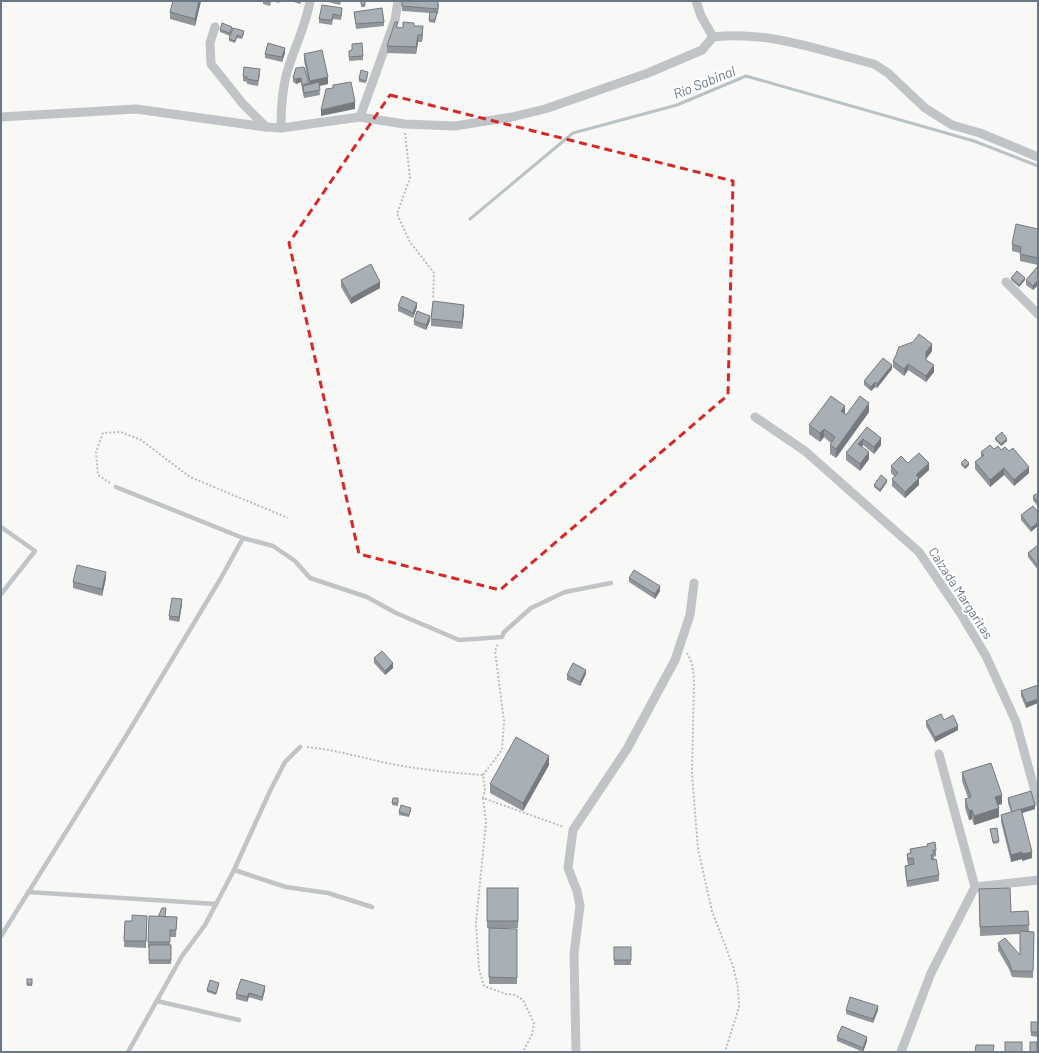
<svg xmlns="http://www.w3.org/2000/svg" width="1039" height="1053" viewBox="0 0 1039 1053" font-family="Barlow,sans-serif">
<style>
.lines{fill:none;stroke-linecap:round;stroke-linejoin:round}
.stream{stroke:#b9c3c7;stroke-width:3}
.path{stroke:#babdbf;stroke-width:2;stroke-dasharray:2 2;stroke-linecap:butt}
.lane{stroke:#c0c4c7;stroke-width:4.5}
.street{stroke:#c0c4c7;stroke-width:9}
.wall{fill:#90969c}
.shaded-wall{fill:#767a7f}
.building{fill:#a8afb5;stroke:#767a7f}
.marked{fill:none;stroke:#d62828;stroke-width:3;stroke-dasharray:8 5;stroke-linejoin:round}
.labels{text-anchor:middle;dominant-baseline:central;stroke-width:4;stroke-linejoin:round;paint-order:stroke}
.street-label{font-size:13px;fill:#6a7885;stroke:#fff}
.water-label{font-size:14px;font-style:italic;fill:#667980;stroke:#fff}
</style>
<rect width="100%" height="100%" fill="#f8f8f6"/>
<g class="lines">
<polyline class="stream" points="470,219 573,133 677,105 746,76 974,141 1038,166"/>
<g class="path">
<polyline points="405,133 410,178 397,214 410,242 434,273 433,299"/>
<polyline points="110,483 98,475 96,452 103,433 121,432 141,440 190,477 288,518"/>
<polyline points="687,653 692,663 694,678 692,774 698,849 712,911 733,966 738,988 739,1007 725,1052"/>
<path d="M307 747C338 750 366 759 397 765 425 770 454 773 483 775L485 790 483 798 564 827"/>
<polyline points="483,775 502,750 504,721 495,651 498,644"/>
<polyline points="483,798 486,822 476,923 479,969 484,986 506,994 515,995 523,1000 534,1023 532,1034 523,1052"/>
</g>
<g class="lane">
<polyline points="116,487 243,538 273,546 295,561 310,578 367,597 396,613 459,640 502,637 504,632 531,608 565,592 611,583"/>
<polyline points="1,527 35,551 1,594"/>
<polyline points="234,870 286,887 328,893 372,907"/>
<polyline points="28,892 216,904"/>
<polyline points="1,936 126,736 221,578 243,538"/>
<polyline points="157,1001 239,1020"/>
<polyline points="128,1052 182,956 205,925 234,870 270,791 285,762 300,747"/>
</g>
<g class="street">
<polyline points="696,1 701,16 713,37"/>
<polyline points="215,27 210,43 211,64 243,104 266,127"/>
<path d="M1 117 136 109 266 127 281 128 360 117 404 124 455 126 512 117 545 109 648 73 702 50 713 37C767 30 822 51 874 64L888 73 925 108 952 125 980 133 1038 157"/>
<polyline points="360,117 395,20 398,1"/>
<path d="M281 128C281 108 282 88 288 69 295 46 306 25 310 1"/>
<polyline points="1006,282 1038,314"/>
<polyline points="755,417 805,451 919,552 961,614 986,656 1016,722 1038,802"/>
<polyline points="975,887 1038,880"/>
<polyline points="576,1052 574,954 580,906 577,891 568,868 573,830 627,749 675,660 690,615 694,583"/>
<polyline points="901,1052 931,973 975,887 939,754"/>
</g>
</g>
<g class="wall">
<polygon points="201,1 195,26 170,19 170,12"/>
<polygon points="263,1 271,1 270,6 263,4"/>
<polygon points="272,1 280,1 279,3"/>
<polygon points="291,1 302,1 300,4"/>
<polygon points="324,1 341,1 340,5"/>
<rect x="361" y="1" width="4" height="6"/>
<polygon points="439,4 438,14 437,14 435,23 429,22 430,13 402,11 402,6"/>
<polygon points="322,5 342,13 341,20 333,19 332,25 319,23 319,19"/>
<polygon points="354,12 384,22 384,26 356,29"/>
<polygon points="414,26 423,33 422,42 418,42 416,54 387,53 387,46 398,28 403,28"/>
<polygon points="232,27 230,36 220,32 220,30"/>
<polygon points="233,28 244,34 242,39 237,38 235,43 229,41 229,39"/>
<polygon points="352,44 363,56 363,60 349,61 349,51 352,50"/>
<polygon points="285,53 282,62 265,58 265,54"/>
<polygon points="304,54 328,84 319,86 320,95 304,98 302,89 301,82 296,84 293,82 293,78 296,68 309,84 304,61"/>
<polygon points="260,74 258,86 247,84 247,82 243,81 243,76"/>
<polygon points="368,74 366,83 359,82 359,79"/>
<polygon points="1038,229 1038,265 1020,261 1020,253 1012,251 1012,244"/>
<polygon points="1038,266 1038,285 1033,290 1026,285 1026,280"/>
<polygon points="1011,278 1025,280 1019,287 1011,280"/>
<polygon points="341,280 380,288 351,304 341,287"/>
<polygon points="398,306 417,307 413,318 398,311"/>
<polygon points="464,312 462,329 431,326 431,319"/>
<polygon points="414,321 430,321 426,330 414,325"/>
<polygon points="932,351 926,359 926,360 934,372 926,382 908,370 904,376 893,367 893,361"/>
<polygon points="892,369 877,388 875,387 871,391 864,385 864,381"/>
<polygon points="869,412 836,458 830,454 830,445 831,443 824,437 820,442 809,434 809,425 845,414 846,415"/>
<polygon points="867,427 881,445 874,454 863,445 862,447 869,459 860,471 846,460 846,453"/>
<polygon points="995,438 1007,441 1001,446 995,440"/>
<polygon points="994,449 1029,473 1014,486 1004,475 990,487 975,469 975,462 981,457 981,452"/>
<polygon points="908,463 929,470 919,479 919,485 905,498 892,486 892,479 895,477 891,473 891,466"/>
<polygon points="961,463 969,465 965,469 961,465"/>
<polygon points="887,482 880,492 874,487 874,485"/>
<polygon points="1038,493 1038,507 1033,500 1033,496"/>
<polygon points="1033,506 1031,532 1021,520 1021,515"/>
<polygon points="1038,545 1038,570 1028,557 1028,553"/>
<polygon points="106,578 102,596 73,588 73,582"/>
<polygon points="629,578 660,591 655,599 629,582"/>
<polygon points="182,604 179,622 169,620 169,616"/>
<polygon points="374,658 393,668 385,675 374,663"/>
<polygon points="586,674 580,686 567,680 567,675"/>
<polygon points="1038,685 1026,708 1021,696 1021,691"/>
<polygon points="944,720 958,730 935,742 926,726 926,721"/>
<polygon points="549,765 523,811 490,793 490,784"/>
<polygon points="962,772 1002,804 998,805 999,817 974,825 972,819 969,820 965,808 965,799 968,798 962,781"/>
<polygon points="393,798 398,798 398,806 392,805"/>
<polygon points="1008,798 1035,809 1022,813 1032,858 1022,861 1022,859 1011,862 1001,822 1001,815 1011,812 1008,803"/>
<polygon points="411,810 409,817 399,815 399,812"/>
<polygon points="990,829 999,841 999,843 993,844"/>
<polygon points="927,844 936,850 936,856 934,857 934,860 939,875 939,881 907,887 905,872 905,866 908,865 907,860 907,854 910,853 910,849 927,846"/>
<rect x="487" y="888" width="31" height="40"/>
<polygon points="979,889 1011,912 1028,911 1029,931 1034,932 1033,978 1012,977 1009,969 998,950 998,943 1020,955 1020,934 980,936"/>
<polygon points="147,916 146,948 124,947 125,921 132,921"/>
<polygon points="166,917 177,917 176,937 170,937 170,945 171,945 171,964 149,964 149,948 148,948 148,942"/>
<polygon points="489,928 517,929 517,984 489,984"/>
<rect x="614" y="947" width="17" height="18"/>
<rect x="27" y="979" width="5" height="7"/>
<polygon points="219,985 216,995 207,992 207,990"/>
<polygon points="265,990 262,1001 249,997 247,1002 236,999 236,994"/>
<polygon points="846,1010 878,1010 873,1023 846,1014"/>
<polygon points="1031,1022 1038,1022 1038,1037 1031,1036"/>
<polygon points="837,1037 867,1041 863,1052 837,1041"/>
</g>
<g class="shaded-wall">
<polygon points="199,1 201,1 195,26 195,19"/>
<polygon points="423,26 423,33 422,42 422,35"/>
<polygon points="418,35 418,42 416,54 416,47"/>
<polygon points="285,48 285,53 282,62 282,57"/>
<polygon points="328,77 328,84 310,88 310,81"/>
<polygon points="301,78 301,82 296,84 296,79"/>
<polygon points="355,102 355,109 321,116 321,110"/>
<polygon points="1025,278 1025,280 1019,287 1019,285"/>
<polygon points="1038,280 1038,285 1033,290 1033,286"/>
<polygon points="380,282 380,288 351,304 351,298"/>
<polygon points="417,303 417,307 413,318 413,313"/>
<polygon points="464,305 464,312 462,329 462,322"/>
<polygon points="430,316 430,321 426,330 426,325"/>
<polygon points="932,344 932,351 926,359 926,352"/>
<polygon points="908,364 908,370 904,376 904,369"/>
<polygon points="892,365 892,369 877,388 877,384"/>
<polygon points="934,365 934,372 926,382 926,376"/>
<polygon points="875,382 875,387 871,391 871,387"/>
<polygon points="869,403 869,412 836,458 836,449"/>
<polygon points="845,406 845,415 841,411"/>
<polygon points="824,429 824,437 820,442 820,433"/>
<polygon points="881,438 881,445 874,454 874,447"/>
<polygon points="863,439 863,445 858,451 858,444"/>
<polygon points="1007,439 1007,441 1001,446 1001,444"/>
<polygon points="869,452 869,459 860,471 860,464"/>
<polygon points="929,463 929,470 919,479 919,485 905,498 905,492 916,475"/>
<polygon points="969,463 969,465 965,469 965,467"/>
<polygon points="1029,467 1029,473 1014,486 1014,480"/>
<polygon points="1004,468 1004,475 990,487 990,480"/>
<polygon points="887,480 887,482 880,492 880,490"/>
<polygon points="1038,522 1038,526 1031,532 1031,528"/>
<polygon points="106,572 106,578 102,596 102,589"/>
<polygon points="660,586 660,591 655,599 655,594"/>
<polygon points="182,599 182,604 179,622 179,617"/>
<polygon points="393,663 393,668 385,675 385,671"/>
<polygon points="586,670 586,674 580,686 580,682"/>
<polygon points="1038,699 1038,703 1026,708 1026,703"/>
<polygon points="958,726 958,730 935,742 935,737"/>
<polygon points="549,756 549,765 523,811 523,803"/>
<polygon points="1002,795 1002,804 995,806 995,797"/>
<polygon points="1035,805 1035,809 1012,816 1012,812"/>
<polygon points="999,808 999,817 974,825 974,816"/>
<polygon points="972,810 972,819 969,820 969,811"/>
<polygon points="1022,852 1022,859 1011,862 1011,855"/>
<polygon points="1032,852 1032,858 1022,861 1022,854"/>
<polygon points="265,986 265,990 262,1001 262,997"/>
<polygon points="249,993 249,997 247,1002 247,997"/>
<polygon points="878,1006 878,1010 873,1023 873,1019"/>
<polygon points="867,1037 867,1041 863,1052 863,1048"/>
</g>
<g class="building">
<polygon points="173,1 199,1 195,19 170,12"/>
<polygon points="361,1 365,1 365,5 361,4"/>
<polygon points="402,1 438,1 438,9 402,6"/>
<polygon points="322,5 342,8 341,16 333,14 332,20 319,19"/>
<polygon points="382,8 384,22 356,24 354,12"/>
<polygon points="430,12 437,12 435,20 429,20"/>
<polygon points="395,22 398,22 396,27 403,28 403,22 414,23 414,26 423,26 422,35 418,35 416,47 387,46"/>
<polygon points="222,23 232,27 230,33 220,30"/>
<polygon points="233,28 244,31 242,37 237,35 235,41 229,39"/>
<polygon points="268,43 285,48 282,57 265,54"/>
<polygon points="362,43 363,56 349,57 349,51 352,50 352,44"/>
<polygon points="322,50 328,77 310,81 304,54"/>
<polygon points="244,67 260,69 258,81 247,79 247,77 243,76"/>
<polygon points="304,67 309,83 302,85 301,78 296,79 293,78 296,68"/>
<polygon points="361,70 368,72 366,81 359,79"/>
<polygon points="319,82 320,90 304,93 303,86"/>
<polygon points="351,82 355,102 321,110 326,89 333,88 333,85"/>
<polygon points="1016,224 1038,229 1038,258 1020,254 1021,247 1012,244"/>
<polygon points="371,264 380,282 351,298 341,280"/>
<polygon points="1038,266 1038,280 1033,286 1026,280"/>
<polygon points="1017,271 1025,278 1019,285 1011,278"/>
<polygon points="402,296 417,303 413,313 398,306"/>
<polygon points="433,301 464,305 462,322 431,319"/>
<polygon points="417,311 430,316 426,325 414,321"/>
<polygon points="919,334 932,344 926,352 926,360 934,365 926,376 908,364 904,369 893,361 896,355 899,347 913,342"/>
<polygon points="883,358 892,365 877,384 875,382 871,387 864,381"/>
<polygon points="831,396 845,406 841,411 846,415 860,396 869,403 836,449 830,445 835,437 824,429 820,433 809,425"/>
<polygon points="867,427 881,438 874,447 863,439 858,444 869,452 860,464 846,453"/>
<polygon points="1002,432 1007,439 1001,444 995,438"/>
<polygon points="990,445 994,449 998,446 1001,450 1005,447 1009,451 1013,448 1029,467 1014,480 1004,468 990,480 975,462 984,455 981,452"/>
<polygon points="919,453 929,463 916,475 919,478 905,492 892,479 898,473 891,466 901,456 908,463"/>
<polygon points="965,459 969,463 965,467 961,463"/>
<polygon points="881,475 887,480 880,490 874,485"/>
<polygon points="1038,493 1038,503 1033,496"/>
<polygon points="1033,506 1038,512 1038,522 1031,528 1021,515"/>
<polygon points="1038,545 1038,566 1028,553"/>
<polygon points="77,565 106,572 102,589 73,582"/>
<polygon points="634,570 660,586 655,594 629,578"/>
<polygon points="172,598 182,599 179,617 169,616"/>
<polygon points="382,651 393,663 385,671 374,658"/>
<polygon points="573,663 586,670 580,682 567,675"/>
<polygon points="1038,685 1038,699 1026,703 1021,691"/>
<polygon points="941,714 944,720 953,715 958,726 935,737 926,721"/>
<polygon points="516,737 549,756 523,803 490,784"/>
<polygon points="991,763 1002,795 995,797 999,808 974,816 972,810 969,811 965,799 971,797 962,772"/>
<polygon points="1031,791 1035,805 1012,812 1008,798"/>
<polygon points="393,798 398,798 398,803 392,803"/>
<polygon points="401,805 411,808 409,815 399,812"/>
<polygon points="1021,809 1032,852 1022,854 1022,852 1011,855 1001,815"/>
<polygon points="997,828 999,841 993,842 990,829"/>
<polygon points="935,842 936,850 933,850 934,854 931,855 932,860 936,859 939,875 907,881 905,866 914,864 913,858 908,859 907,854 911,853 910,849 928,846 927,844"/>
<rect x="487" y="888" width="31" height="33"/>
<polygon points="1010,888 1011,912 1028,911 1029,925 980,927 979,889"/>
<polygon points="162,908 166,908 165,917 158,917"/>
<polygon points="132,915 147,916 146,941 124,941 125,921 132,921"/>
<polygon points="149,916 177,917 176,930 170,930 170,942 148,942"/>
<polygon points="489,928 517,929 517,978 489,977"/>
<polygon points="1020,931 1034,932 1033,971 1012,971 1009,962 998,943 1005,938 1020,955"/>
<rect x="149" y="945" width="22" height="15"/>
<rect x="614" y="947" width="17" height="13"/>
<rect x="27" y="979" width="5" height="5"/>
<polygon points="241,979 265,986 262,997 249,993 247,997 236,994"/>
<polygon points="210,980 219,983 216,993 207,990"/>
<polygon points="850,997 878,1006 873,1019 846,1010"/>
<rect x="1031" y="1022" width="7" height="10"/>
<polygon points="842,1026 867,1037 863,1048 837,1037"/>
<rect x="1005" y="1042" width="17" height="10"/>
<rect x="1030" y="1042" width="7" height="10"/>
<polygon points="976,1045 994,1045 993,1052 975,1052"/>
</g>
<path class="marked" d="M390 95 733 181 728 395 500 590 359 554 289 243Z"/>
<g class="labels">
<g class="street-label">
<text transform="translate(961 593) rotate(57)">Calzada Margaritas</text>
</g>
<g class="water-label">
<text transform="translate(704 82) rotate(-22)">Río Sabinal</text>
</g>
</g>
<rect width="1039" height="1053" fill="none" stroke="#6a7885" stroke-width="4"/>
</svg>
